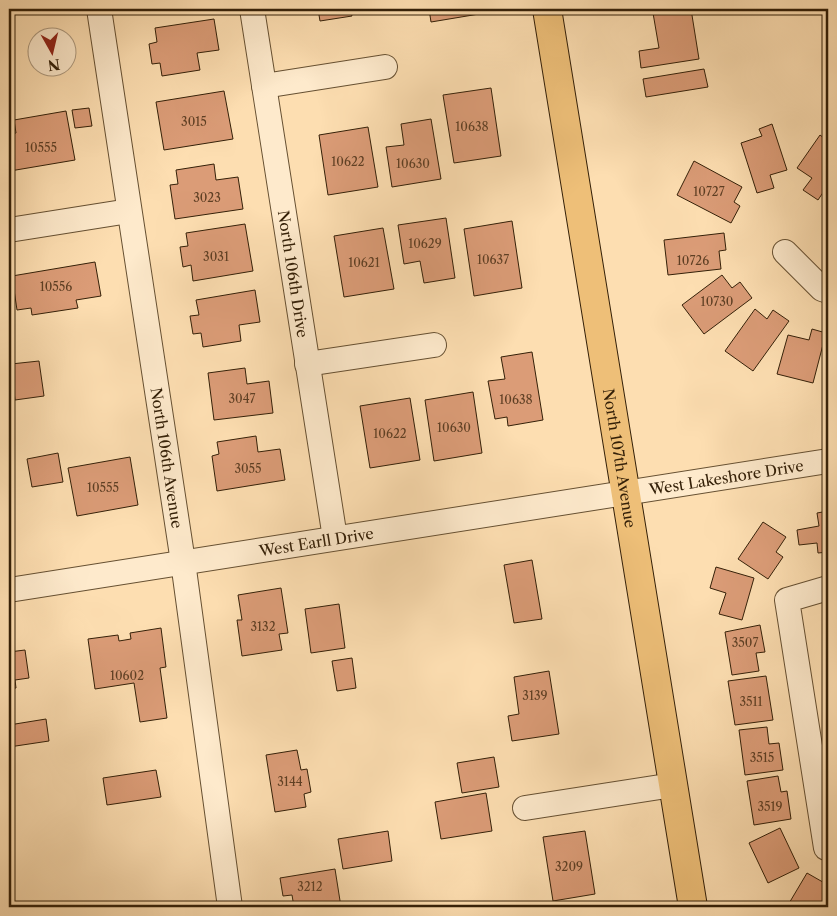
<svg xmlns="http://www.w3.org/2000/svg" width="837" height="916" viewBox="0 0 837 916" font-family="'Libre Caslon Text',serif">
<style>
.building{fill:#db9c77;stroke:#342008}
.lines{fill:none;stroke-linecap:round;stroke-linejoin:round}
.minor-casing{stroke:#665032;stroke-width:26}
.major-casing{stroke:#342008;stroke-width:30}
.minor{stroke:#feeacc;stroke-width:24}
.major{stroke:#eebf78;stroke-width:28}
.labels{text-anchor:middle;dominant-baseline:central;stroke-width:4;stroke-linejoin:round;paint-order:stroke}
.number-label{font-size:12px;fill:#5e3f24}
.street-label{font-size:15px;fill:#342008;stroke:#feeacc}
</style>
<rect width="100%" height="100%" fill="#fddeb1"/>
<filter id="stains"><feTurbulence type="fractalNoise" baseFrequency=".004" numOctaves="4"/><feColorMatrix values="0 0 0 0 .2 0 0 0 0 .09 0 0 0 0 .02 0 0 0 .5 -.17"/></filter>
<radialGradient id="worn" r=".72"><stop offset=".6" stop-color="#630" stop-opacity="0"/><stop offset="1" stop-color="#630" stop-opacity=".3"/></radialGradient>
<g class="building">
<polygon points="151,9 181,9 151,13"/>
<polygon points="318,9 350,9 352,16 320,21"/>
<polygon points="429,9 478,9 479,14 431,22"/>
<polygon points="682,9 691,9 699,59 641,68 639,51 659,48 653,13"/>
<polygon points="214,19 219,50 197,53 200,70 162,76 160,63 152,64 149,44 157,42 155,28"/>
<polygon points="704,69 708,87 646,97 643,79"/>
<polygon points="491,88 501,156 454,163 443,95"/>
<polygon points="224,91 233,139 164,150 156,102"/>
<polygon points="89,108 92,126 75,128 72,110"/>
<polygon points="66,111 75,160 10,171 9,134 16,133 14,120"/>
<polygon points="431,119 441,179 392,187 386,147 404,145 401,124"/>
<polygon points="772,124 787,170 770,175 774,188 757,193 741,143 762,136 759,129"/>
<polygon points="368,127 378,187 328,195 319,135"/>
<polygon points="820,135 828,141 828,185 818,200 803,190 812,178 797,168"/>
<polygon points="694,161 742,187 734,202 740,206 731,223 677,195"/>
<polygon points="214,164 216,180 238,177 243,209 175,219 170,185 178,184 176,170"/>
<polygon points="446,218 455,278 424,283 420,261 404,264 398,225"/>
<polygon points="512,221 522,288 474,296 464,229"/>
<polygon points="245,224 253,271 193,281 191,265 183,267 180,247 188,246 186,233"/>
<polygon points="383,228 394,289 344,297 334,236"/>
<polygon points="724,233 726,250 719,251 721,269 668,275 664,240"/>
<polygon points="95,262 101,296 76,300 78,308 32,315 31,308 17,310 12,276"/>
<polygon points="722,275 732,288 740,282 752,298 704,334 682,305"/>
<polygon points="255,290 260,322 239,325 241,341 203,347 201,333 193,334 190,316 199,315 196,300"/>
<polygon points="755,309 767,319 773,310 789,321 753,371 725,351"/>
<polygon points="812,329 826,333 813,383 777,374 788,335 809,340"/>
<polygon points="532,352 543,420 508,426 507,417 495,419 488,381 505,379 501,357"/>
<polygon points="39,361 44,396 15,400 11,364"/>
<polygon points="245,368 247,384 269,381 273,413 214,420 208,373"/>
<polygon points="473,392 482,453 434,461 425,400"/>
<polygon points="410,398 420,460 370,468 360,406"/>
<polygon points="256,436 258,452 280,449 285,480 217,491 212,456 219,454 217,442"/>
<polygon points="58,453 63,482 32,487 27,459"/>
<polygon points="130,457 138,505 77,516 68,468"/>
<polygon points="828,511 828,552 818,553 817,543 799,545 797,530 819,526 817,513"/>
<polygon points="763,522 786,537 776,552 783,557 768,579 738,559"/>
<polygon points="532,560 542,619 514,623 504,565"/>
<polygon points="716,567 754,578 742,620 719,614 726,593 710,588"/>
<polygon points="281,588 288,633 279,634 282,650 242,656 237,620 242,620 238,595"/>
<polygon points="339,604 345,648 311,653 305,609"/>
<polygon points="760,625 765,652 756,653 759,671 732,675 725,632"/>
<polygon points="161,628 166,667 160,668 167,718 140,722 134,683 95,689 88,639 118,635 119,641 131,639 130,633"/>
<polygon points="25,650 29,678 15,680 16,688 9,689 9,652"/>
<polygon points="352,658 356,688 337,691 332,661"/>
<polygon points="549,671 559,734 512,741 508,716 519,714 514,677"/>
<polygon points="766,676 773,720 735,725 728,681"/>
<polygon points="46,719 49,741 9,747 9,725"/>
<polygon points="767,727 769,744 779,743 783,770 745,775 739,730"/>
<polygon points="297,750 301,770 307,769 311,792 304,794 306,807 275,812 266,755"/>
<polygon points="494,757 499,787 462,793 457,763"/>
<polygon points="156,770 161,797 107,805 103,778"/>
<polygon points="778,776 781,792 787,791 791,819 754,825 747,781"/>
<polygon points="486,793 492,831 441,839 435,802"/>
<polygon points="780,828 799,868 768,883 749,843"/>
<polygon points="388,831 392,861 343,869 338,839"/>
<polygon points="585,831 595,894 553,901 543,837"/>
<polygon points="335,869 341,907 294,907 292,895 283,896 280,878"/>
<polygon points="807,873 828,885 828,907 792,907 788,905"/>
</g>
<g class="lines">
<defs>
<g id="minor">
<path id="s1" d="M99 9 183 562 230 907"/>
<path id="s2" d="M252 9 335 538"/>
<polyline points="264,86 385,67"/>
<polyline points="9,230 129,211"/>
<polyline points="785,252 822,289 828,291"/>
<polyline points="307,364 434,345"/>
<polyline points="828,588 787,600 826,848 828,848"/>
<path id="s3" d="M9 590 828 461"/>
<polyline points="525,808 673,785"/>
</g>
<g id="major">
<path id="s4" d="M547 9 693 907"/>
</g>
</defs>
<use href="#minor" class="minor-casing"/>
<use href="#major" class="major-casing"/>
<use href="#minor" class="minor"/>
<use href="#major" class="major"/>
</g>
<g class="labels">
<g class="number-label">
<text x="194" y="121">3015</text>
<text x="472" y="126">10638</text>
<text x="41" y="147">10555</text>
<text x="348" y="161">10622</text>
<text x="413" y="163">10630</text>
<text x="709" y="191">10727</text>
<text x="207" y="197">3023</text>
<text x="425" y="243">10629</text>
<text x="216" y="256">3031</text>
<text x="493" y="259">10637</text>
<text x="693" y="260">10726</text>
<text x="364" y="262">10621</text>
<text x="56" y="286">10556</text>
<text x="717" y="301">10730</text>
<text x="242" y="398">3047</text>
<text x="516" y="399">10638</text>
<text x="454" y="427">10630</text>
<text x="390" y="433">10622</text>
<text x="248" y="468">3055</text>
<text x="103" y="487">10555</text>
<text x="263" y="626">3132</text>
<text x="745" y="642">3507</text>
<text x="127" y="675">10602</text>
<text x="535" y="695">3139</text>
<text x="751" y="701">3511</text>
<text x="762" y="757">3515</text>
<text x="290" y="781">3144</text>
<text x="770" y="806">3519</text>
<text x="569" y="866">3209</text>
<text x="310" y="886">3212</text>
</g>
<g class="street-label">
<text stroke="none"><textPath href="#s2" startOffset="268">North 106th Drive</textPath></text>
<text stroke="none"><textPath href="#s1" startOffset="454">North 106th Avenue</textPath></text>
<text stroke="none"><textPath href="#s4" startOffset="455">North 107th Avenue</textPath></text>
<text stroke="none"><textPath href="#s3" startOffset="726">West Lakeshore Drive</textPath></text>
<text stroke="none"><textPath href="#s3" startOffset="311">West Earll Drive</textPath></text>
</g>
</g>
<rect width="837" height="916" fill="none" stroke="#fddeb1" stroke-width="30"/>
<rect x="10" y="10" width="817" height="896" fill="none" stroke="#342008" stroke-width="2.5"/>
<rect x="15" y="15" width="807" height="886" fill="none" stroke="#342008"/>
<g transform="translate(52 52) rotate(172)"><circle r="24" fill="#feeacc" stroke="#ad997e"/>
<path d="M0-4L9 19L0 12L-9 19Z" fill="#8f2418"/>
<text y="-8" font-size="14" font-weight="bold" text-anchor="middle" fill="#342008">N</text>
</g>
<rect width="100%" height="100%" filter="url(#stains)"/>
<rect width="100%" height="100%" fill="url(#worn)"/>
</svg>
